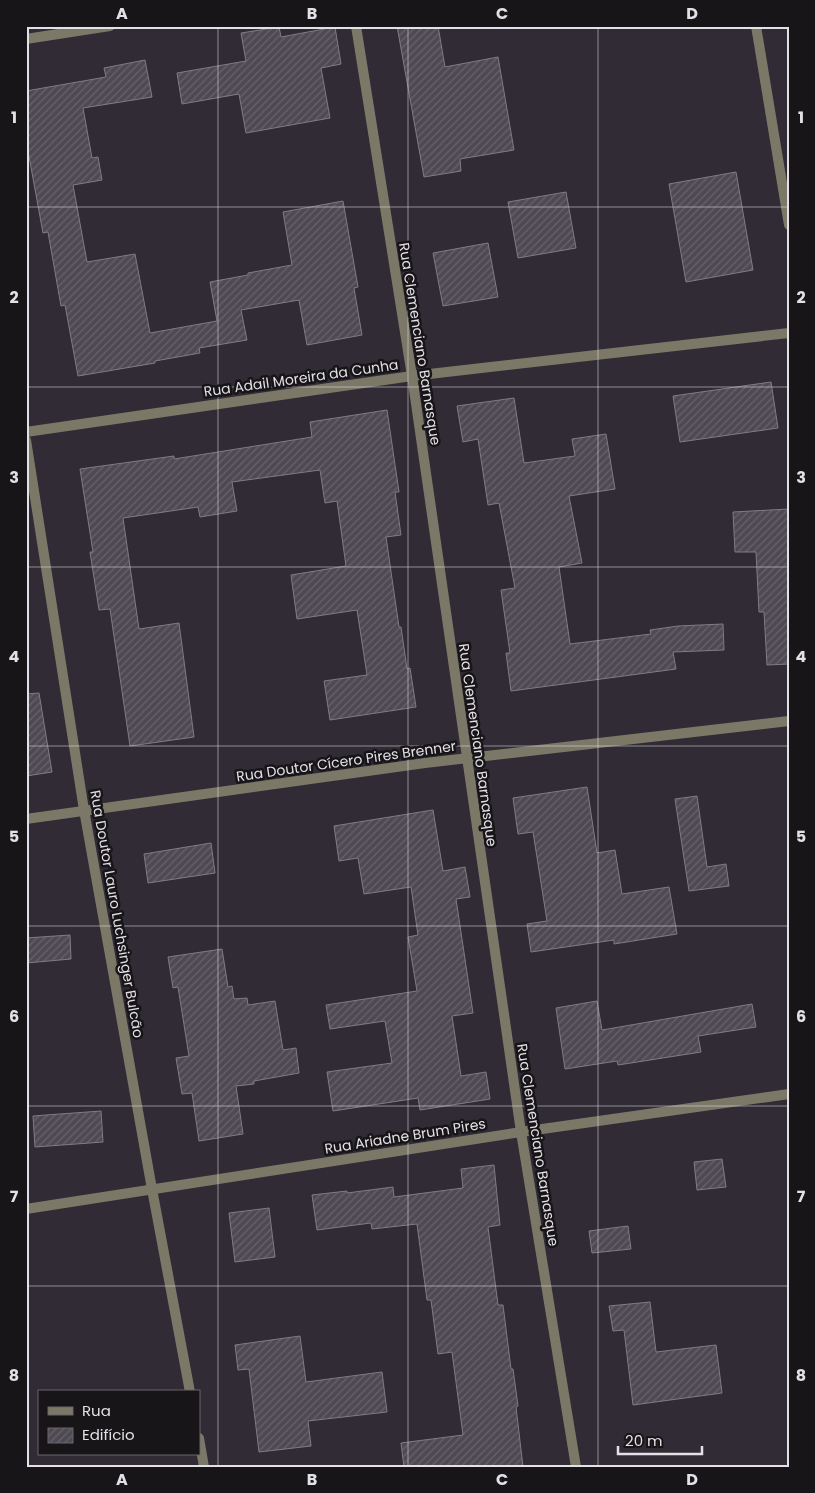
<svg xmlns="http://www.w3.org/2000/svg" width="815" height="1493" viewBox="0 0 815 1493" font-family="Poppins,sans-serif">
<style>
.building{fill:url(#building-hatch);stroke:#807b85}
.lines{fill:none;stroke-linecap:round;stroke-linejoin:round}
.street{stroke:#7c7868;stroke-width:10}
.grid{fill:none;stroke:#e3e0e6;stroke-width:1;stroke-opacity:0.55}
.labels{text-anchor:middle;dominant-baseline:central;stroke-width:5;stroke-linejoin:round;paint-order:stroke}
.street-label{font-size:14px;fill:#e3e0e6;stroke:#171518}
.neatline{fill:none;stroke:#e3e0e6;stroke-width:2}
.grid-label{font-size:16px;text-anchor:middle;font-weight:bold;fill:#e3e0e6}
</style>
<defs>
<pattern id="building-hatch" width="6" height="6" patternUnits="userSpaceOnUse" patternTransform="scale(1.25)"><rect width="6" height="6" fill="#4e4952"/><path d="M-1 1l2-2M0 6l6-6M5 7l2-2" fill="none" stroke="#67636b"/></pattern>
</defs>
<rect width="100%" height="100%" fill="#302b34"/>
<g class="building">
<polygon points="397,26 438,26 445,67 498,57 514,150 460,159 461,171 424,177"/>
<polygon points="279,27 281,37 335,27 341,64 321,68 330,118 246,133 239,94 182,104 177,73 246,61 241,33"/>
<polygon points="145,60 152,97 83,108 92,158 98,157 102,180 73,185 87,262 135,254 150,333 217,321 210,282 248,275 248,273 292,265 283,212 343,201 358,287 354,288 362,335 307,345 299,300 241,310 247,340 199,348 200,353 155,361 155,363 78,376 65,305 61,306 48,232 43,233 26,140 26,91 106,77 104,68"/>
<polygon points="736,172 753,270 686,282 669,184"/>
<polygon points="566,192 576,248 518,258 508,202"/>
<polygon points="488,243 498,297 443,306 433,253"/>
<polygon points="771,382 778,428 680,442 673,396"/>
<polygon points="514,398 524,463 575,456 572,439 606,434 615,489 569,496 582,563 559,567 570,644 651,634 650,630 678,626 723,624 724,650 673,652 676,669 511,691 506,653 510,653 501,590 515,588 499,503 488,505 478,439 463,442 457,406"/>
<polygon points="387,410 399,492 395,492 401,535 386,537 399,627 401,627 407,669 410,668 416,707 330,720 324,681 367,675 357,610 297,619 291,575 346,566 337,501 325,503 320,470 232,482 237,511 200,517 198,507 123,518 139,629 179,623 194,737 130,746 110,609 99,610 90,552 93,552 80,469 174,456 174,459 312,437 310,422"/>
<polygon points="789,509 789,664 767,665 764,612 759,612 756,552 735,552 733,512"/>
<polygon points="39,693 52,772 26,776 26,694"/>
<polygon points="587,787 597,853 615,850 622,894 669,887 677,934 614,944 614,940 531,952 527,924 547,921 533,832 518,834 513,798"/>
<polygon points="697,796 707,867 726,864 729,886 689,891 675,799"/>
<polygon points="433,810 443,871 465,867 470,897 456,899 473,1013 452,1016 461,1076 486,1072 490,1099 420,1110 418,1098 333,1111 327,1072 392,1063 385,1021 330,1029 326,1005 417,991 408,937 418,935 411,887 364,894 358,858 339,861 334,826"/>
<polygon points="211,843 215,873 148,883 144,854"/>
<polygon points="70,935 71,959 26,963 26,938"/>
<polygon points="222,949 228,987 232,986 234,999 247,998 248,1005 275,1001 283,1050 296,1048 299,1073 254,1081 254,1084 236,1086 243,1134 199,1141 192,1093 182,1094 176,1058 189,1056 178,987 173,988 168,957"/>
<polygon points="597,1001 602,1030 752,1004 756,1027 698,1036 701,1052 618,1065 617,1061 565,1069 556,1008"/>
<polygon points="101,1111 103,1142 35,1147 33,1116"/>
<polygon points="722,1159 726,1187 697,1190 694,1162"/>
<polygon points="494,1165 500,1225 488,1227 498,1305 503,1305 511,1369 513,1369 518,1406 516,1407 523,1467 404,1467 401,1443 463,1435 452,1352 438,1354 431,1300 427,1300 417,1224 372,1229 371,1223 317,1230 312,1195 347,1191 347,1193 393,1187 394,1197 463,1188 461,1169"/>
<polygon points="269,1208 275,1257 235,1262 229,1213"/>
<polygon points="628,1226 631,1249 592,1253 589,1231"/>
<polygon points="650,1302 656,1352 716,1345 722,1393 633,1405 624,1330 613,1331 609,1306"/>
<polygon points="300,1336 306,1382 382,1372 387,1412 308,1421 311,1446 259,1452 249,1369 238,1370 235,1345"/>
</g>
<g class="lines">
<g class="street">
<polyline points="356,26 412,376 521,1132 576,1467"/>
<polyline points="756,26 789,225"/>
<polyline points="26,39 110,26"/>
<polyline points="26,432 412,376 789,333"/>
<polyline points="26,440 84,810 152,1189 190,1392"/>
<polyline points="26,819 425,763 789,721"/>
<polyline points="26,1209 521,1132 789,1094"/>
<polyline points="199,1438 204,1467"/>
</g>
</g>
<path class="grid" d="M218 26V1467M408 26V1467M598 26V1467M26 207H789M26 387H789M26 567H789M26 746H789M26 926H789M26 1106H789M26 1286H789"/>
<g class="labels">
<g class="street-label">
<text transform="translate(420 344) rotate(81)">Rua Clemenciano Barnasque</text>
<text transform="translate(301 378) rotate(-8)">Rua Adail Moreira da Cunha</text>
<text transform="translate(478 745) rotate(82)">Rua Clemenciano Barnasque</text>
<text transform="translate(346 761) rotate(-8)">Rua Doutor Cícero Pires Brenner</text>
<text transform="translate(117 914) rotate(80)">Rua Doutor Lauro Luchsinger Bulcão</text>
<text transform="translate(405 1136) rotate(-9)">Rua Ariadne Brum Pires</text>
<text transform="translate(538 1145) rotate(81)">Rua Clemenciano Barnasque</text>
</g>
</g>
<rect width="815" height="1493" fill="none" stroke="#171518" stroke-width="55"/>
<rect x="38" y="1390" width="162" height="65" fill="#171518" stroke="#69666a"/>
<rect x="48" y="1407" width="25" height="8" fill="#7c7868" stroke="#69666a"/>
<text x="82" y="1416" font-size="15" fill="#e3e0e6">Rua</text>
<rect x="48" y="1428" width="25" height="15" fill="url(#building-hatch)" stroke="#69666a"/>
<text x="82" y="1440" font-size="15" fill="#e3e0e6">Edifício</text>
<path d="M618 1446v8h84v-8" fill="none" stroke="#e3e0e6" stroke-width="2.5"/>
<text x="625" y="1446" font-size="15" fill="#e3e0e6" stroke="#171518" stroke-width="4" paint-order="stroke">20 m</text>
<rect x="28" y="28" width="760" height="1438" class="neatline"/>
<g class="grid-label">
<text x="122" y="19">A</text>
<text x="312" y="19">B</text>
<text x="502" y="19">C</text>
<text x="692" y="19">D</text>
<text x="14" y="123">1</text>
<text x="801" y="123">1</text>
<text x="14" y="303">2</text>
<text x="801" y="303">2</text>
<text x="14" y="483">3</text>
<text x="801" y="483">3</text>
<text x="14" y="662">4</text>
<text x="801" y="662">4</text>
<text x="14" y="842">5</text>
<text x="801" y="842">5</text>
<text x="14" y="1022">6</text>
<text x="801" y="1022">6</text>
<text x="14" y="1202">7</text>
<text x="801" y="1202">7</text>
<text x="14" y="1381">8</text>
<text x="801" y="1381">8</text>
<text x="122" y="1485">A</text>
<text x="312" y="1485">B</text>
<text x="502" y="1485">C</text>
<text x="692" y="1485">D</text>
</g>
</svg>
